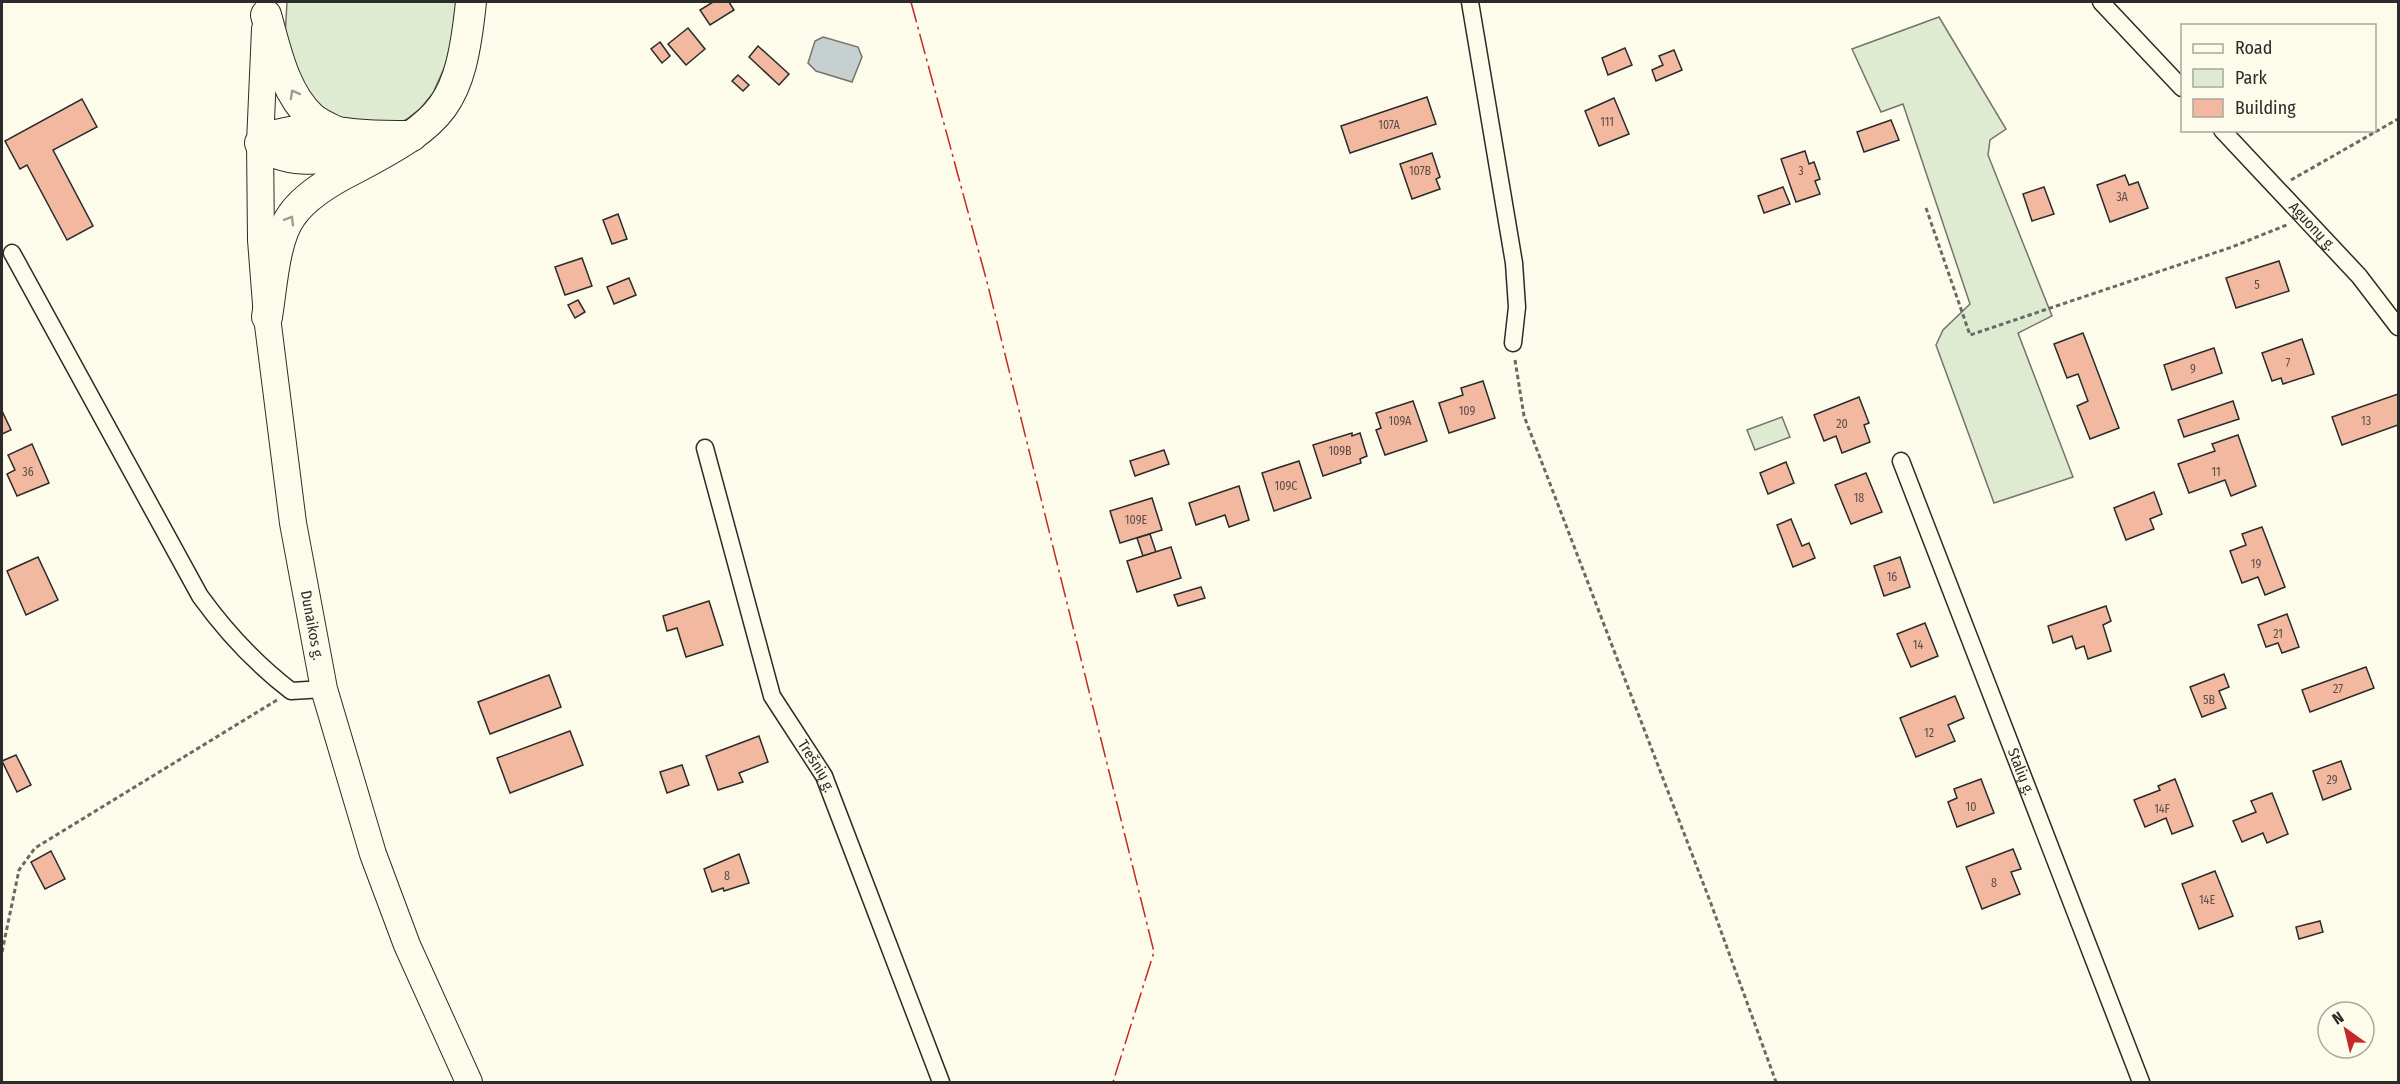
<svg xmlns="http://www.w3.org/2000/svg" width="2400" height="1084" viewBox="0 0 2400 1084" font-family="'Fira Sans Condensed',sans-serif">
<style>
.green{fill:#deebd1;stroke:#74746e;stroke-width:1.5}
.water{fill:#c7d0d0;stroke:#74746e;stroke-width:1.5}
.building{fill:#f2b8a0;stroke:#2b2b2b;stroke-width:1.5}
.lines{fill:none;stroke-linecap:round;stroke-linejoin:round}
.street-casing{stroke:#2b2b2b;stroke-width:19}
.primary-casing{stroke:#2b2b2b;stroke-width:28}
.highway-casing{stroke:#2b2b2b;stroke-width:32}
.path{stroke:#6a6964;stroke-width:3;stroke-dasharray:4.5 3;stroke-linecap:butt}
.street{stroke:#fdfbea;stroke-width:16}
.primary{stroke:#fdfbea;stroke-width:26}
.highway{stroke:#fdfbea;stroke-width:30}
.power{stroke:#c62828;stroke-width:1.5;stroke-dasharray:21 4.5 3 4.5;stroke-linecap:butt}
.oneway{stroke:#9e9d94}
.labels{text-anchor:middle;dominant-baseline:central;stroke-width:4.5;stroke-linejoin:round;paint-order:stroke}
.number-label{font-size:12px;fill:#5d4e48}
.street-label{font-size:15px;fill:#2b2b2b;stroke:#fdfbea}
</style>
<rect width="100%" height="100%" fill="#fdfbea"/>
<g class="green">
<polygon points="287,2 457,2 453,36 445,66 433,93 421,108 407,119 393,127 336,122 308,105 285,37"/>
<polygon points="1939,17 2006,129 1990,140 1988,155 2052,316 2018,333 2073,477 1994,503 1936,345 1943,330 1970,304 1903,104 1881,112 1852,49"/>
<polygon points="1782,417 1790,437 1755,450 1747,430"/>
</g>
<polygon class="water" points="823,37 858,47 862,57 852,82 816,71 808,63 815,41"/>
<g class="building">
<polygon points="713,2 729,2 734,10 710,25 700,10"/>
<polygon points="688,28 705,49 686,65 668,44"/>
<polygon points="660,42 670,56 662,63 651,49"/>
<polygon points="758,46 789,74 779,85 749,57"/>
<polygon points="1625,48 1632,65 1608,75 1602,58"/>
<polygon points="1674,50 1682,70 1656,81 1652,70 1663,65 1659,56"/>
<polygon points="738,75 749,85 743,91 732,81"/>
<polygon points="1427,97 1436,124 1350,153 1341,126"/>
<polygon points="1614,98 1629,134 1599,146 1585,111"/>
<polygon points="82,99 97,127 53,150 93,226 67,240 27,165 20,169 5,141"/>
<polygon points="1891,120 1899,140 1864,152 1857,132"/>
<polygon points="1805,151 1809,164 1814,162 1820,179 1815,181 1820,194 1796,202 1781,159"/>
<polygon points="1432,153 1440,177 1436,179 1440,189 1412,199 1400,164"/>
<polygon points="2125,175 2129,185 2138,182 2148,208 2110,222 2097,185"/>
<polygon points="1783,187 1790,204 1764,213 1758,196"/>
<polygon points="2044,187 2054,214 2032,221 2023,194"/>
<polygon points="618,214 627,239 612,244 603,220"/>
<polygon points="582,258 592,286 565,295 555,267"/>
<polygon points="2279,261 2289,291 2236,308 2226,278"/>
<polygon points="629,278 636,295 614,304 607,287"/>
<polygon points="578,300 585,312 575,318 568,305"/>
<polygon points="2083,333 2119,428 2090,439 2077,406 2088,401 2078,374 2067,378 2054,344"/>
<polygon points="2302,339 2314,374 2283,384 2281,378 2272,381 2262,353"/>
<polygon points="2214,348 2222,373 2172,390 2164,365"/>
<polygon points="1483,381 1495,418 1449,433 1439,403 1463,395 1461,388"/>
<polygon points="2398,394 2398,425 2342,445 2332,417"/>
<polygon points="1859,397 1869,423 1864,425 1870,442 1842,453 1836,436 1824,441 1814,415"/>
<polygon points="1413,401 1427,441 1385,455 1376,430 1381,428 1376,413"/>
<polygon points="2233,401 2239,419 2184,437 2178,420"/>
<polygon points="3,413 11,430 2,434 2,414"/>
<polygon points="1352,433 1352,436 1360,433 1367,456 1360,459 1361,463 1323,476 1313,445"/>
<polygon points="2238,435 2256,486 2231,496 2225,480 2189,493 2178,464 2215,451 2212,444"/>
<polygon points="32,444 49,483 17,496 7,474 15,470 8,455"/>
<polygon points="1164,450 1169,464 1135,476 1130,461"/>
<polygon points="1299,461 1311,498 1274,511 1262,473"/>
<polygon points="1786,462 1794,483 1768,494 1760,473"/>
<polygon points="1866,473 1882,512 1851,524 1835,485"/>
<polygon points="1239,486 1249,520 1229,527 1225,515 1196,525 1189,503"/>
<polygon points="2154,492 2162,514 2150,519 2154,529 2126,540 2114,508"/>
<polygon points="1152,498 1162,530 1120,543 1110,511"/>
<polygon points="1791,519 1802,546 1809,543 1815,558 1793,567 1777,525"/>
<polygon points="2262,527 2285,587 2265,595 2258,577 2242,583 2230,551 2246,545 2242,534"/>
<polygon points="1150,534 1156,552 1143,556 1137,538"/>
<polygon points="1171,547 1181,578 1137,592 1127,561"/>
<polygon points="38,557 58,600 26,615 7,571"/>
<polygon points="1900,557 1910,587 1884,596 1874,566"/>
<polygon points="1201,587 1205,598 1178,606 1174,595"/>
<polygon points="709,601 723,645 686,657 677,628 667,631 663,616"/>
<polygon points="2106,606 2111,621 2103,625 2111,651 2088,659 2084,646 2076,649 2072,636 2053,643 2048,626"/>
<polygon points="2287,614 2299,647 2282,653 2278,643 2266,647 2258,625"/>
<polygon points="1925,623 1938,656 1911,667 1897,634"/>
<polygon points="2366,667 2374,688 2310,712 2302,690"/>
<polygon points="2224,674 2229,687 2219,691 2226,708 2202,717 2190,687"/>
<polygon points="549,675 561,707 490,734 478,702"/>
<polygon points="1955,696 1964,718 1948,725 1955,741 1916,757 1900,718"/>
<polygon points="570,731 583,765 510,793 497,758"/>
<polygon points="759,736 768,762 739,773 743,782 718,790 706,756"/>
<polygon points="16,755 31,785 17,792 2,761"/>
<polygon points="2341,761 2351,789 2323,800 2313,771"/>
<polygon points="682,765 689,785 667,793 660,772"/>
<polygon points="1981,779 1994,813 1957,827 1948,802 1957,798 1954,789"/>
<polygon points="2175,779 2193,826 2172,834 2166,818 2145,827 2134,800 2160,790 2158,786"/>
<polygon points="2272,793 2288,834 2267,843 2263,833 2242,842 2233,821 2256,812 2251,801"/>
<polygon points="2013,849 2021,869 2011,872 2020,894 1982,909 1966,867"/>
<polygon points="51,851 65,879 45,889 31,862"/>
<polygon points="739,854 749,883 724,891 723,888 712,892 704,869"/>
<polygon points="2215,871 2233,916 2199,929 2182,884"/>
<polygon points="2320,921 2323,932 2299,939 2296,927"/>
</g>
<g class="lines">
<defs>
<g id="street">
<polyline points="1470,2 1514,263 1517,307 1513,343"/>
<polyline points="2101,2 2182,88"/>
<path id="s1" d="M2222 130 2359 276 2398 327"/>
<path d="M12 253 200 596C226 632 256 664 291 691L324 689"/>
<path id="s2" d="M705 448 772 696 824 776 941 1082"/>
<path id="s3" d="M1901 461 2141 1082"/>
</g>
<g id="primary">
<path id="s4" d="M265 29 260 143 261 240 267 317 293 523 324 689 373 854 407 945 469 1082"/>
</g>
<g id="highway">
<path d="M266 15C276 50 284 92 312 118 319 124 329 128 337 132"/>
<path d="M372 153C336 156 290 169 260 143 293 123 329 132 365 135 380 136 396 136 412 136"/>
<path d="M267 317C272 287 274 239 292 215 306 195 332 180 354 169 445 121 460 106 471 2"/>
</g>
</defs>
<use href="#street" class="street-casing"/>
<use href="#primary" class="primary-casing"/>
<use href="#highway" class="highway-casing"/>
<g class="path">
<polyline points="2291,180 2398,119"/>
<polyline points="1926,208 1970,335 2232,247 2289,224"/>
<polyline points="1515,360 1524,416 1710,901 1776,1082"/>
<polyline points="2,952 19,870 35,848 277,700"/>
</g>
<use href="#street" class="street"/>
<use href="#primary" class="primary"/>
<use href="#highway" class="highway"/>
<polyline class="power" points="911,2 987,282 1154,952 1113,1082"/>
</g>
<defs><path id="oneway-chevron" d="M-2-3.5L2.5 0L-2 3.5" fill="none" stroke-width="1.6" stroke-linecap="round" stroke-linejoin="round" transform="scale(1.5)"/></defs>
<g class="oneway">
<use href="#oneway-chevron" transform="translate(294 94) rotate(-119)"/>
<use href="#oneway-chevron" transform="translate(290 220) rotate(-59)"/>
</g>
<g class="labels">
<g class="number-label">
<text x="1607" y="122">111</text>
<text x="1389" y="125">107A</text>
<text x="1420" y="171">107B</text>
<text x="1801" y="171">3</text>
<text x="2122" y="197">3A</text>
<text x="2257" y="285">5</text>
<text x="2288" y="363">7</text>
<text x="2193" y="369">9</text>
<text x="1467" y="411">109</text>
<text x="1400" y="421">109A</text>
<text x="2366" y="421">13</text>
<text x="1842" y="424">20</text>
<text x="1340" y="451">109B</text>
<text x="28" y="472">36</text>
<text x="2216" y="472">11</text>
<text x="1286" y="486">109C</text>
<text x="1859" y="498">18</text>
<text x="1136" y="520">109E</text>
<text x="2256" y="564">19</text>
<text x="1892" y="577">16</text>
<text x="2278" y="634">21</text>
<text x="1918" y="645">14</text>
<text x="2338" y="689">27</text>
<text x="2209" y="700">5B</text>
<text x="1929" y="733">12</text>
<text x="2332" y="780">29</text>
<text x="1971" y="807">10</text>
<text x="2162" y="809">14F</text>
<text x="727" y="876">8</text>
<text x="1994" y="883">8</text>
<text x="2207" y="900">14E</text>
</g>
<g class="street-label">
<text stroke="none"><textPath href="#s1" startOffset="132">Aguonų g.</textPath></text>
<text stroke="none"><textPath href="#s4" startOffset="600">Dunaikos g.</textPath></text>
<text stroke="none"><textPath href="#s2" startOffset="340">Trešnių g.</textPath></text>
<text stroke="none"><textPath href="#s3" startOffset="333">Stalių g.</textPath></text>
</g>
</g>
<rect width="2400" height="1084" fill="none" stroke="#2b2b2b" stroke-width="6"/>
<rect x="2181" y="24" width="195" height="108" fill="#fdfbea" stroke="#a9a89e" stroke-width="1.5"/>
<rect x="2193" y="44" width="30" height="9" fill="#fdfbea" stroke="#a9a89e" stroke-width="1.5"/>
<text x="2235" y="54" font-size="18" fill="#2b2b2b">Road</text>
<rect x="2193" y="69" width="30" height="18" fill="#deebd1" stroke="#a9a89e" stroke-width="1.5"/>
<text x="2235" y="84" font-size="18" fill="#2b2b2b">Park</text>
<rect x="2193" y="99" width="30" height="18" fill="#f2b8a0" stroke="#a9a89e" stroke-width="1.5"/>
<text x="2235" y="114" font-size="18" fill="#2b2b2b">Building</text>
<g transform="translate(2346 1030) rotate(326)"><circle r="28" fill="#fdfbea" stroke="#a9a89e" stroke-width="1.5"/>
<path d="M0-4.5L10 22L0 15L-10 22Z" fill="#c62828"/>
<text y="-9" font-size="16" font-weight="bold" text-anchor="middle" fill="#2b2b2b">N</text>
</g>
</svg>
